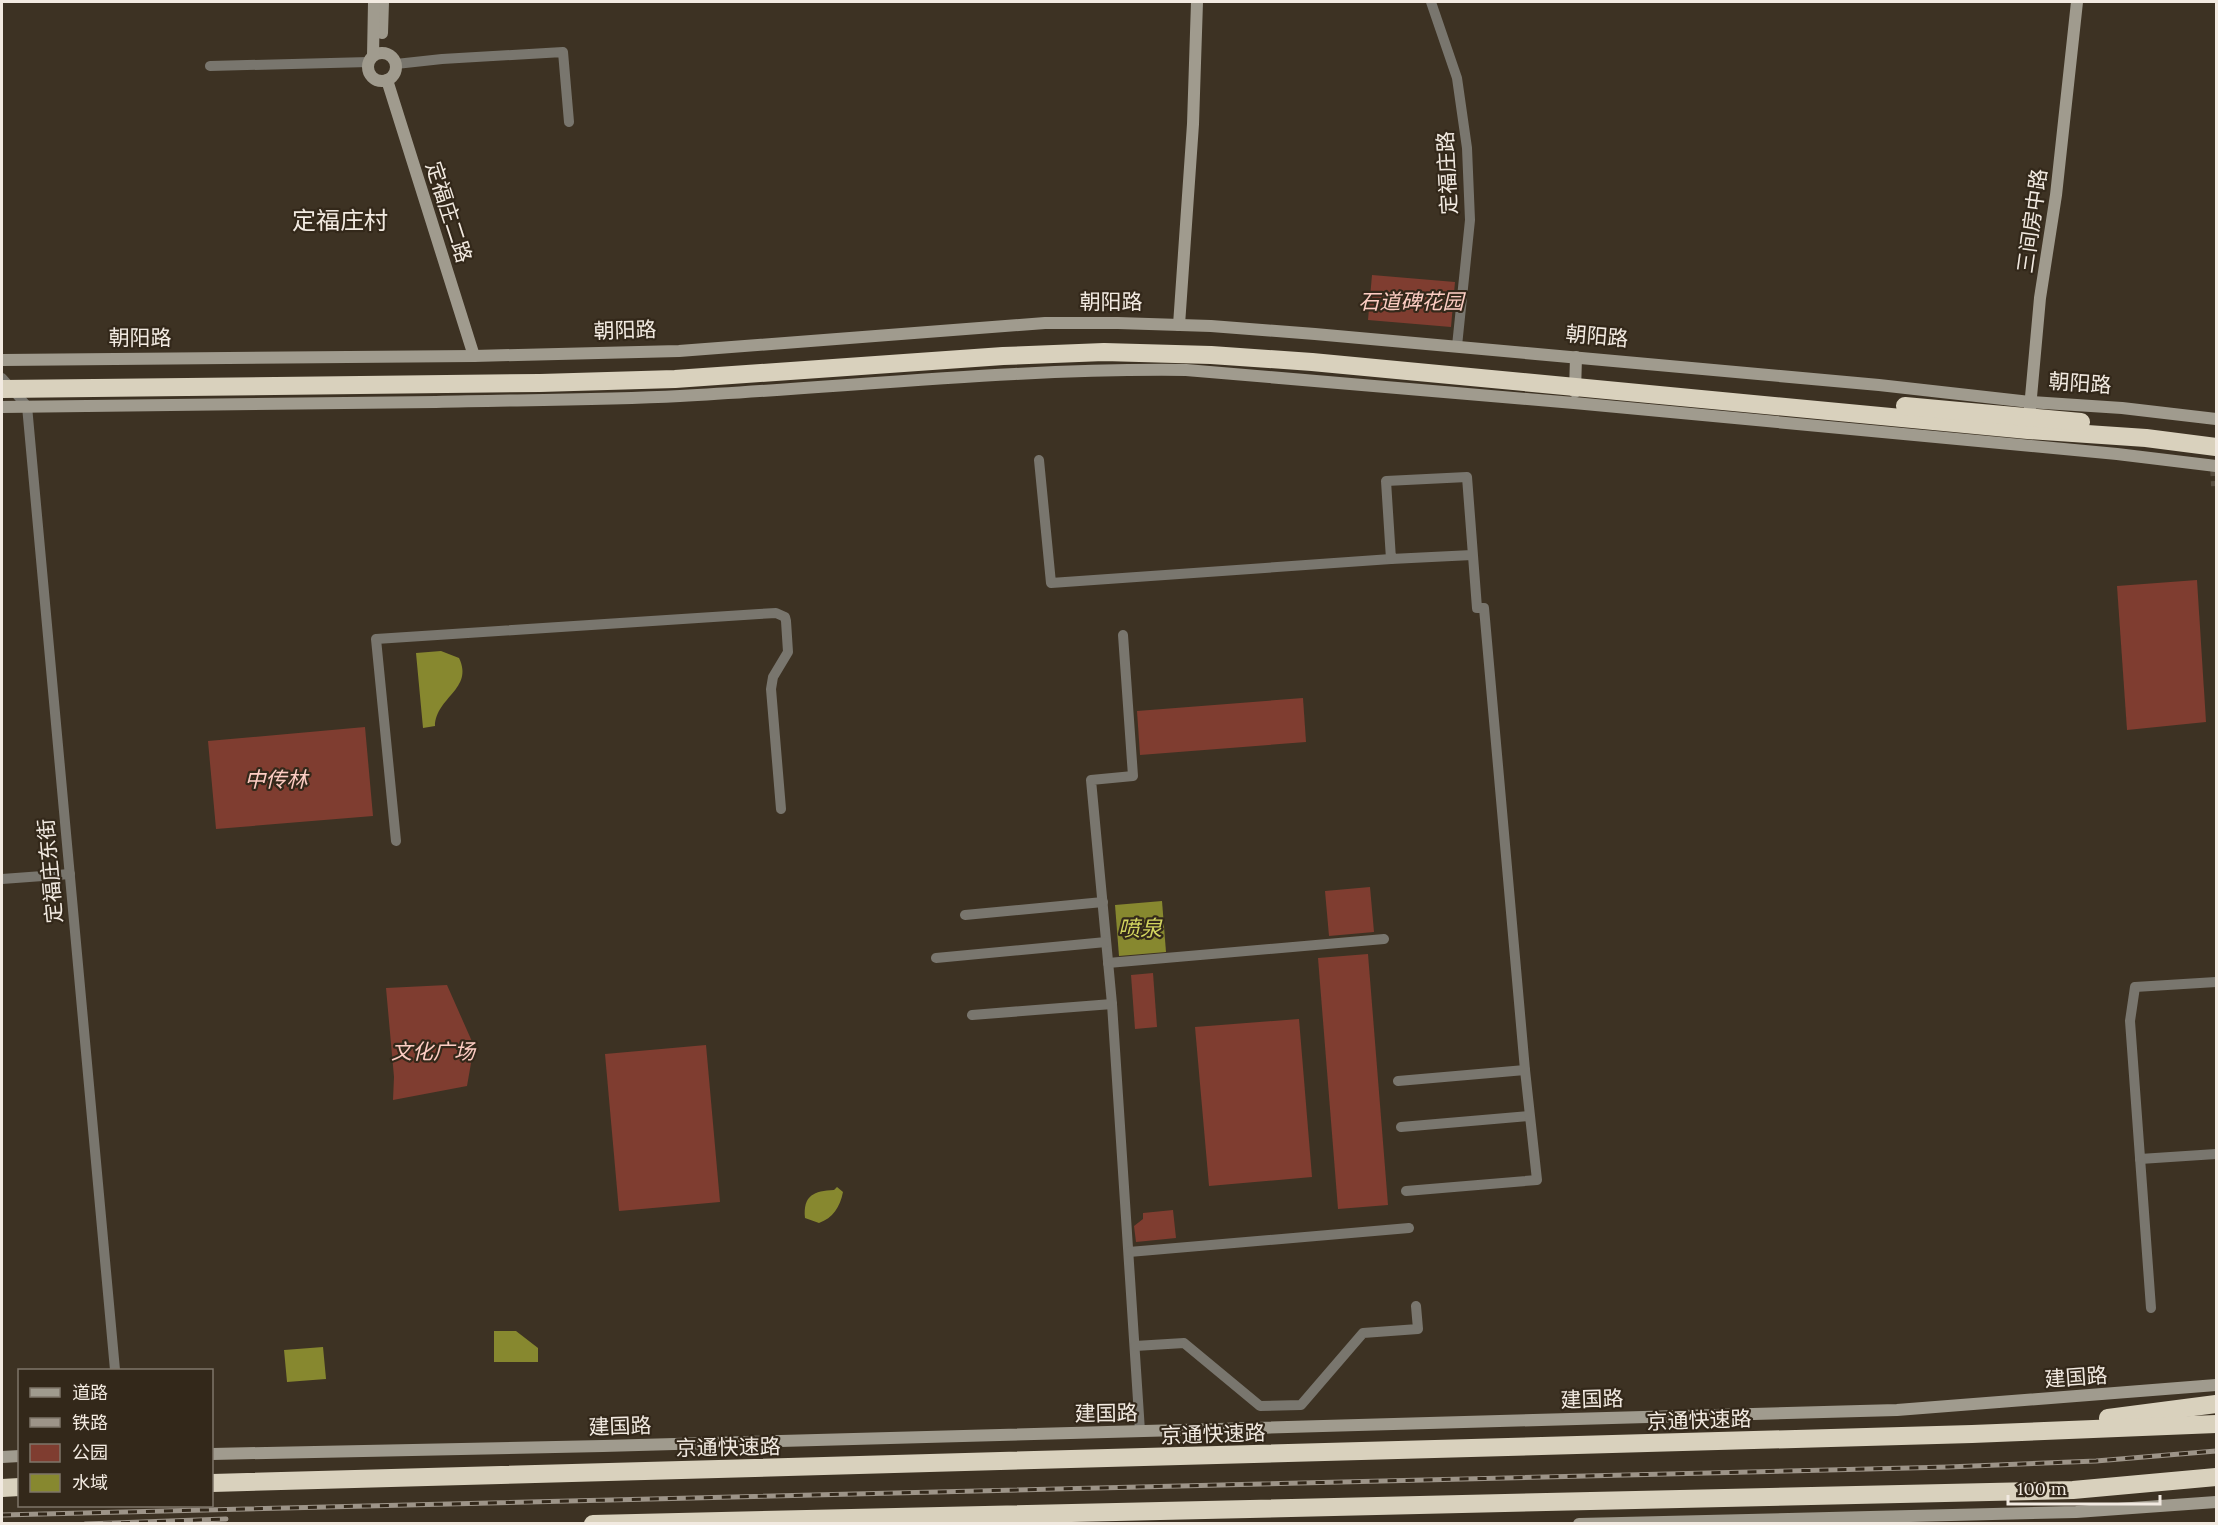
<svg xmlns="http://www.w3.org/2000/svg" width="2218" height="1525" viewBox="0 0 2218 1525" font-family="Lora,'Noto Sans SC',serif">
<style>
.green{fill:#7f3d30}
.water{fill:#87882f}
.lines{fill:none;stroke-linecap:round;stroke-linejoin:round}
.street-tunnel{stroke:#584e40;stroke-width:10;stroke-dasharray:10 5;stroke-linecap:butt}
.street{stroke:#79766e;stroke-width:10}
.secondary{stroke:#a09b8e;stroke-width:12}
.highway{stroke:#d9d1bd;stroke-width:18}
.rail-casing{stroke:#9d9488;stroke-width:5}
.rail{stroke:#33281a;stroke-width:3;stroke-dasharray:9;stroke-linecap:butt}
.labels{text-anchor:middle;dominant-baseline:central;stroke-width:4.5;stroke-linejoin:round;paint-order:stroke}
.street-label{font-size:21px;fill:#f2eae1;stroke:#33281a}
.park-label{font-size:21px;font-style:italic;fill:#fdcdc3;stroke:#33281a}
.water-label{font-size:22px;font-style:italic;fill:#d3d55f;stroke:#33281a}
.quarter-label{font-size:24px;fill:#f2eae1;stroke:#33281a}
</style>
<rect width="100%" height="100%" fill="#3d3223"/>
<g class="green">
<polygon points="1372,275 1455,282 1451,327 1368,320"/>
<polygon points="2197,580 2206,722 2127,730 2117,586"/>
<polygon points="1303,698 1306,742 1140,755 1137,711"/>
<polygon points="365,727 373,816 216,829 208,741"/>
<polygon points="1370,887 1374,932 1329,936 1325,891"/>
<polygon points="1368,954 1388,1205 1338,1209 1318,958"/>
<polygon points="1153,973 1157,1027 1135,1029 1131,975"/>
<polygon points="447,985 474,1046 467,1086 393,1100 394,1077 386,988"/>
<polygon points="1299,1019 1312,1177 1209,1186 1195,1027"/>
<polygon points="706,1045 720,1202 619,1211 605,1054"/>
<polygon points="1173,1210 1176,1238 1136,1242 1134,1226 1143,1219 1143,1213"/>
</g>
<g class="water">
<path d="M441 651 459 658C474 689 436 697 435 726L423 728 416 653Z"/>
<polygon points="1162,901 1166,952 1119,956 1115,905"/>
<path d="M837 1187 843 1192C840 1207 833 1218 819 1223L805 1218C803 1195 814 1191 834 1190Z"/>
<polygon points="494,1331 516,1331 538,1348 538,1362 494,1362"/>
<polygon points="323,1347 326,1379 287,1382 284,1350"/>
</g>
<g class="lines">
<polyline class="street-tunnel" points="2215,466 2216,486"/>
<g class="street">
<polyline points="1431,2 1457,78 1467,148 1470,220 1457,346"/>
<polyline points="396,64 442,59 563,52 569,122"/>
<polyline points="210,66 369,62"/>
<polyline points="2,378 27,406 115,1370"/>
<polyline points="1039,460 1051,583 1391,559"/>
<polyline points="1123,635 1133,776 1091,780 1112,1004 1140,1431"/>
<polyline points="396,841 376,639 759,614 776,613 785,617 786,621 788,652 773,677 771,689 781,809"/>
<polyline points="2,879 70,874"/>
<polyline points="965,915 1103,902"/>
<polyline points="936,958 1106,942"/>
<polyline points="1108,963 1384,939"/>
<polyline points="972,1015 1112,1004"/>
<polyline points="1398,1081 1525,1070"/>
<polyline points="1401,1127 1529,1116"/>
<polyline points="2140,1159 2216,1154"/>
<polyline points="1406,1191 1537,1180 1525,1070 1484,608 1477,608 1467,477 1386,481 1391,559 1472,555"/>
<polyline points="1129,1252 1409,1228"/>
<polyline points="2151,1308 2130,1021 2135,987 2216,982"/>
<polyline points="1135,1346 1184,1343 1260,1406 1301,1405 1363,1333 1418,1329 1416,1306"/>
</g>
<g class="secondary">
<polyline points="382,33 383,2"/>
<circle cx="382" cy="67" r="14"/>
<polyline points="373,56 374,2"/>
<polyline points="387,80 474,356"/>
<polyline points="1179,325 1193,124 1197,2"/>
<polyline points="2,360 474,356 679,351 1045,323 1118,323 1211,326 1315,334 1879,385 2030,402 2122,408 2216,419"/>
<polyline points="1575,392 1576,357"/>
<path d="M2 407C146 406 291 405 436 402 518 400 599 400 680 396 849 387 1017 368 1186 370L1574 403 2117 454 2216 466"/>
<polyline points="2030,408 2040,298 2056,195 2077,2"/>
<polyline points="212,1454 603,1446 1897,1410 2216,1385"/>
<polyline points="2,1457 20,1456"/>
<polyline points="1579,1524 2076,1512 2216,1502"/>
</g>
<g class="highway">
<polyline points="2,389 540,383 675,379 1003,356 1104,352 1211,355 1312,362 2028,430 2146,438 2216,447"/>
<polyline points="1905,406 2081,422"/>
<polyline points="2108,1418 2216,1404"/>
<polyline points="212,1483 1972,1434 2216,1424"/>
<polyline points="2,1488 20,1487"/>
<polyline points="593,1524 2073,1490 2216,1477"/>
</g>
<defs>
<g id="rail">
<polyline points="2,1515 1948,1467 2096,1461 2216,1451"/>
<polyline points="85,1524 226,1519"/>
</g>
</defs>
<use href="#rail" class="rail-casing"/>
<use href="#rail" class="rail"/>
</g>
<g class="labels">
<g class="street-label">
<text transform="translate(1447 173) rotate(-93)">定福庄路</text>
<text transform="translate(449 212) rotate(72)">定福庄二路</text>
<text transform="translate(2032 221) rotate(-82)">三间房中路</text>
<text x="1111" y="301">朝阳路</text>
<text transform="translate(625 330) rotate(-2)">朝阳路</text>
<text transform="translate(1597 336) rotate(5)">朝阳路</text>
<text x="140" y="337">朝阳路</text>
<text transform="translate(2080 383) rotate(4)">朝阳路</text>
<text transform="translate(50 871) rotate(-95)">定福庄东街</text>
<text transform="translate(2076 1377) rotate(-4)">建国路</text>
<text transform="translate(1592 1399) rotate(-2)">建国路</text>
<text transform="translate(1106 1413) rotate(-1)">建国路</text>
<text transform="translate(1699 1420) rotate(-2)">京通快速路</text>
<text transform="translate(620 1426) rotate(-2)">建国路</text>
<text transform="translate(1213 1434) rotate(-2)">京通快速路</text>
<text transform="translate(728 1447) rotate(-1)">京通快速路</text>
</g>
<g class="park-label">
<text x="1411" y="301">石道碑花园</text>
<text x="276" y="779">中传林</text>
<text x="433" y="1051">文化广场</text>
</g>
<g class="water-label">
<text x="1140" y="928">喷泉</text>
</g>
<g class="quarter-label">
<text x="340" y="220">定福庄村</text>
</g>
</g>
<rect width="2218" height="1525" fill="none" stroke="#f2eae1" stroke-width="6"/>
<rect x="18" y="1369" width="195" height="138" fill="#33281a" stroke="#7f766a" stroke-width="1.5"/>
<rect x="30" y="1388" width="30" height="9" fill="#a09b8e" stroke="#7f766a" stroke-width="1.5"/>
<text x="72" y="1399" font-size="18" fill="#f2eae1">道路</text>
<rect x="30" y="1418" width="30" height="9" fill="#9d9488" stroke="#7f766a" stroke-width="1.5"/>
<text x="72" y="1429" font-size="18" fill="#f2eae1">铁路</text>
<rect x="30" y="1444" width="30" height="18" fill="#7f3d30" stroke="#7f766a" stroke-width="1.5"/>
<text x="72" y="1459" font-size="18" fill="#f2eae1">公园</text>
<rect x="30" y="1474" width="30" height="18" fill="#87882f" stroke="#7f766a" stroke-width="1.5"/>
<text x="72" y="1489" font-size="18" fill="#f2eae1">水域</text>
<path d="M2008 1495v9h152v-9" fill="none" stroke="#f2eae1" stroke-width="3"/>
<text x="2017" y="1495" font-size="18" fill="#f2eae1" stroke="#33281a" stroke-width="4.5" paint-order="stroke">100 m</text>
</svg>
